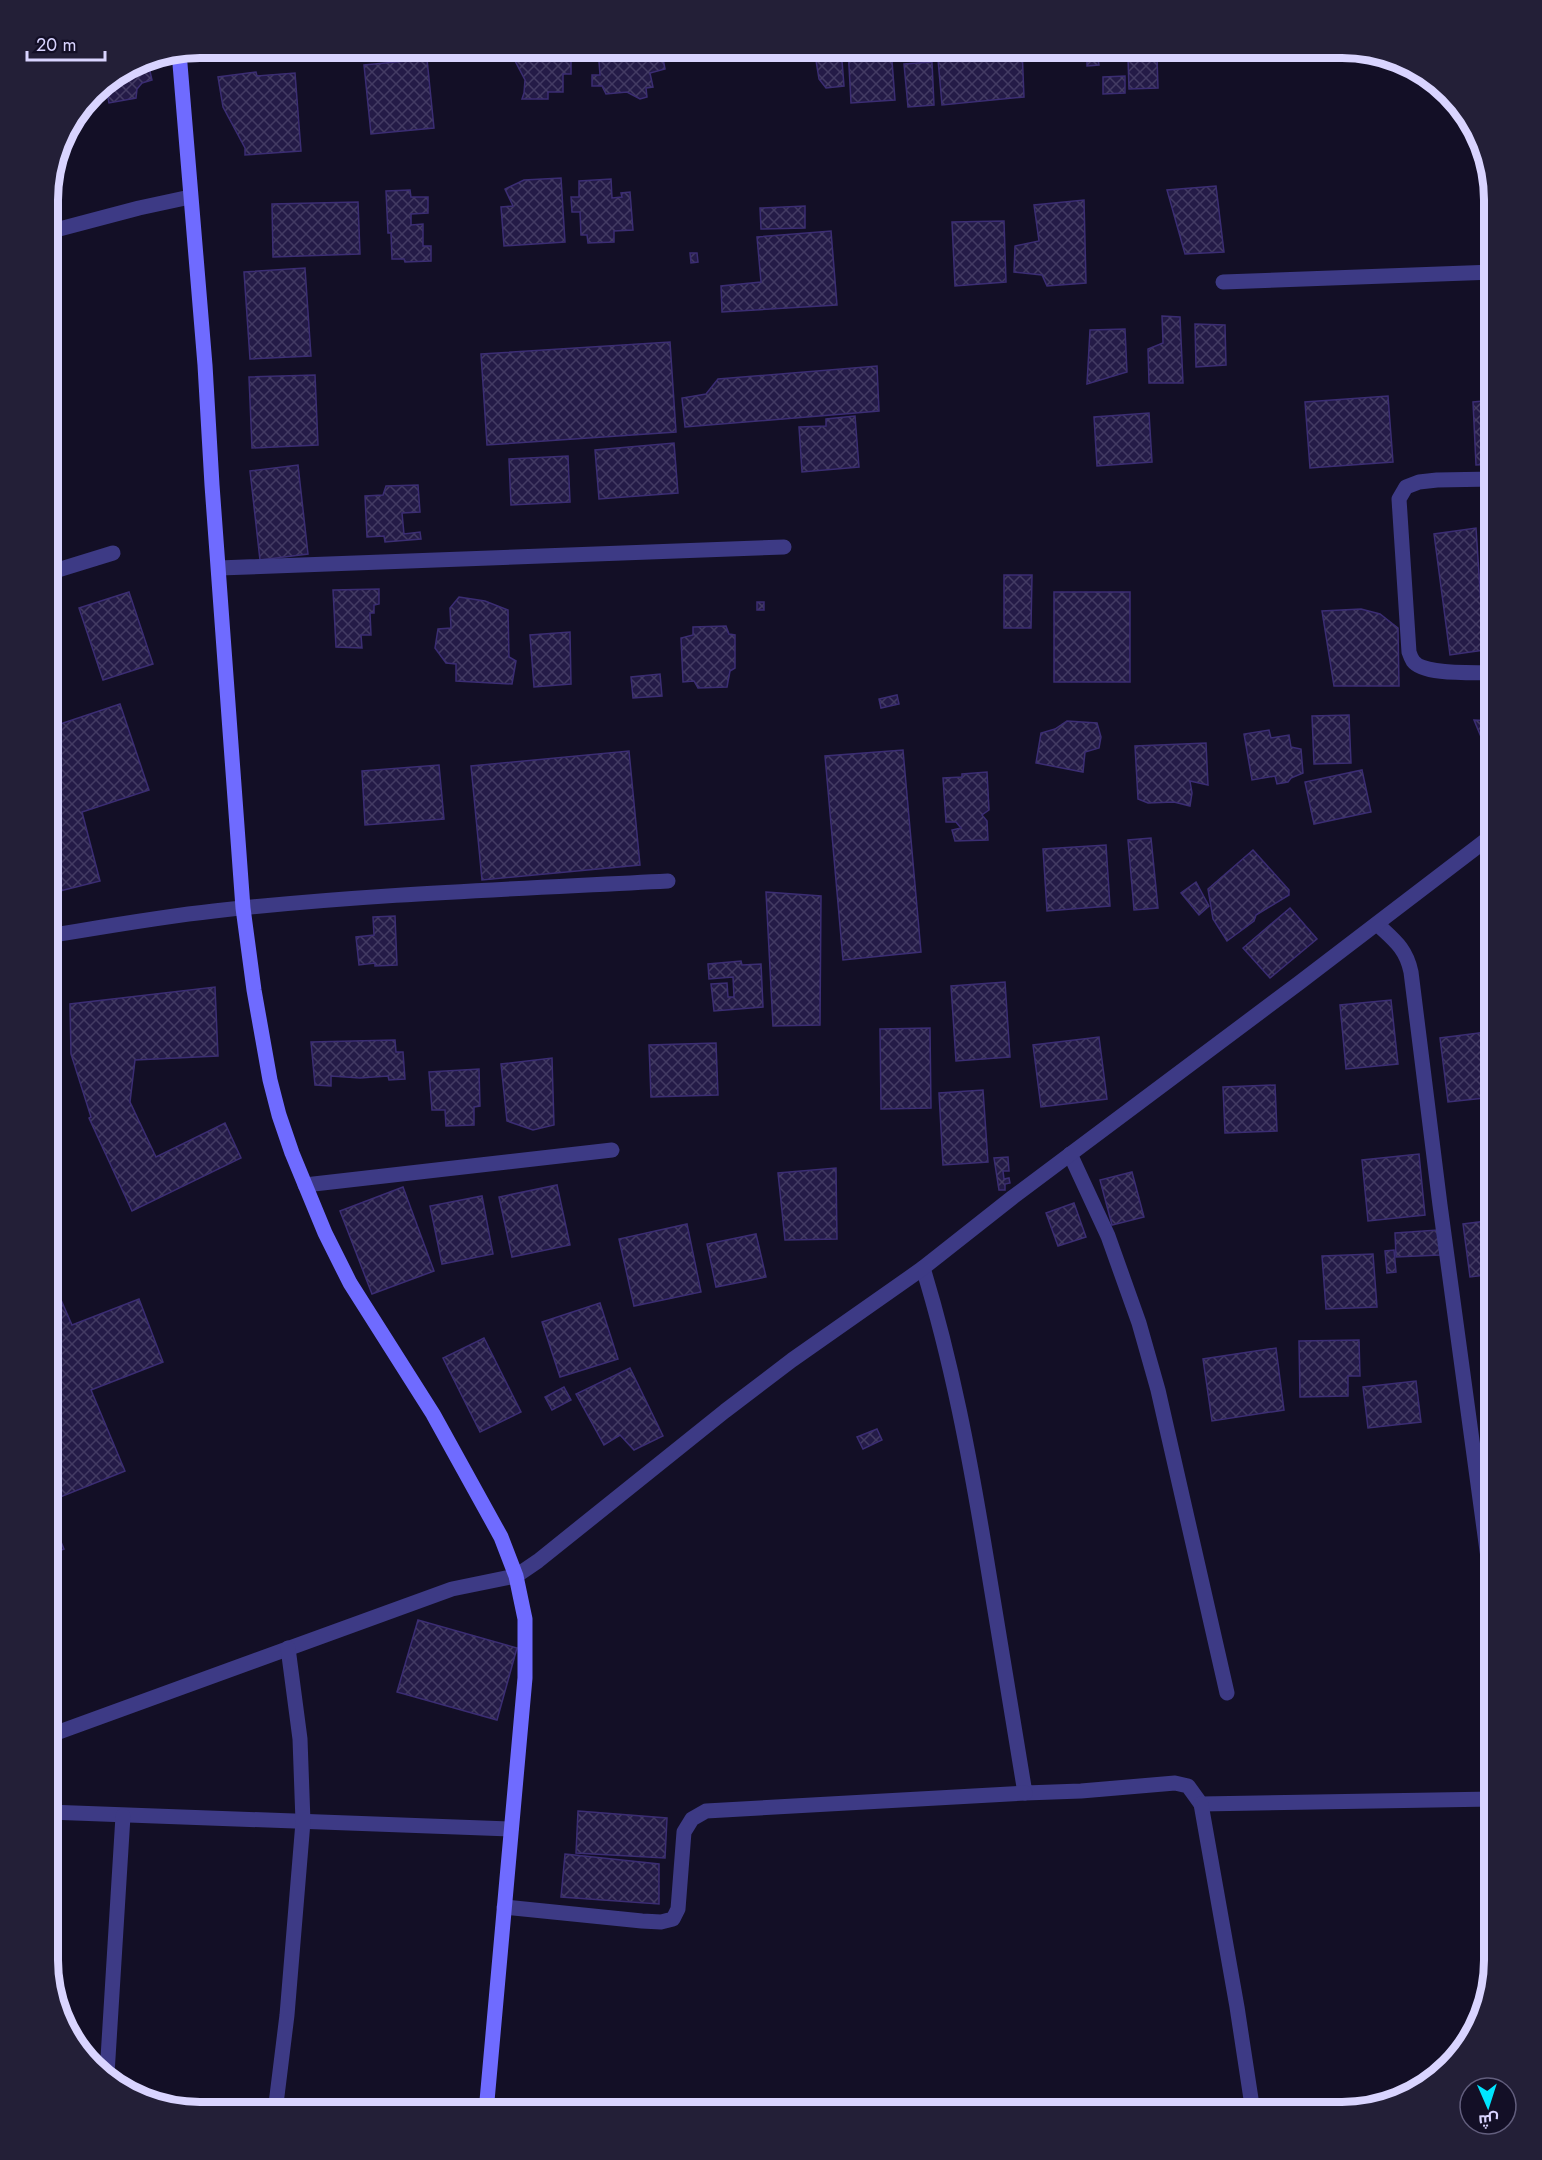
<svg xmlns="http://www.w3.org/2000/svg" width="1542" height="2160" viewBox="0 0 1542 2160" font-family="Jost,Cairo,sans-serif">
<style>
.building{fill:url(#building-cross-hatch);stroke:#3b2d73;stroke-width:1.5}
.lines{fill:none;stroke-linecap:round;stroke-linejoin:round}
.minor{stroke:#3d3a85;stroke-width:15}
.secondary{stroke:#6f6bff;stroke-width:15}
.rim{fill:none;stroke:#d9d4ff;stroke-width:8}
</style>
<defs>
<pattern id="building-cross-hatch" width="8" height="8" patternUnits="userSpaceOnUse" patternTransform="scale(1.5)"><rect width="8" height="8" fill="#241b47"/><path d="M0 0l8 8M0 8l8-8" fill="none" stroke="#433b63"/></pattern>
</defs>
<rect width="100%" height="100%" fill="#130f26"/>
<g class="building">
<polygon points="527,48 565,48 565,60 571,60 571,74 563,74 563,92 548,92 548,99 522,99 524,93 525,80 513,57 527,57"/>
<polygon points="598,48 661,48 665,69 650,73 653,87 646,88 647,97 640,99 627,92 606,94 602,86 592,86 592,75 600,75"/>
<polygon points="724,48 777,48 777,55 724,59"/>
<polygon points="814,48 841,48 844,86 826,88 819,79"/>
<polygon points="848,48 891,48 895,100 851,103"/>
<polygon points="903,48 932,48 932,57 904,59"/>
<polygon points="937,48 1022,48 1024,97 942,105"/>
<polygon points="1075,48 1104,48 1105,57 1098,58 1099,65 1087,66 1087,59 1076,60"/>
<polygon points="1157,57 1158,88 1129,89 1128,58"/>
<polygon points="147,59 152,80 142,83 137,89 136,98 109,103 105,83"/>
<polygon points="427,59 434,128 371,134 364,65"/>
<polygon points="932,62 934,105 908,107 904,64"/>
<polygon points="256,72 257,76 295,73 301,151 245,155 245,148 223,107 218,77"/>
<polygon points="1125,76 1125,93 1103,94 1103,77"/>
<polygon points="561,178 565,242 504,246 501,207 513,206 505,189 524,180"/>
<polygon points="611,179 612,198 622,197 621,193 630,192 633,230 614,231 614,242 588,243 587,235 581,235 580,212 572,212 571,197 579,197 579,181"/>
<polygon points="1216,186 1224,252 1185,254 1167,190"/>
<polygon points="410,190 411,197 428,197 428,213 411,214 411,225 423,224 423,246 431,246 431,261 405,262 404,259 392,259 391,233 388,233 386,191"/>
<polygon points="1084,200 1086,283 1047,286 1042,275 1014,272 1015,246 1039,241 1034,205"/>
<polygon points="358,202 360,254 273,257 272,204"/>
<polygon points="805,206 805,228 761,229 760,208"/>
<polygon points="1004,221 1006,282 955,286 952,222"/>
<polygon points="831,231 837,305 722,312 721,286 761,282 757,237"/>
<polygon points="690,253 697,253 698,262 691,263"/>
<polygon points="305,268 311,356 250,359 244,272"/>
<polygon points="1162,316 1180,317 1183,383 1149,383 1148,349 1163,343"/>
<polygon points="1195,324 1225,325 1226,365 1196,367"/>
<polygon points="1125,329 1127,372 1087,384 1090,330"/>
<polygon points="670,342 676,432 487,445 481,354"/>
<polygon points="877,366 879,411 685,427 682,398 706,394 718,379"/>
<polygon points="315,375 318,445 252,448 249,377"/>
<polygon points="1388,396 1393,462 1310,468 1305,402"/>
<polygon points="1494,400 1494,464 1476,465 1473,402"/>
<polygon points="1149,413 1152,462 1097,466 1094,417"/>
<polygon points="855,416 859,467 802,472 799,427 826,426 826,419"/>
<polygon points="674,443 678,493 599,499 595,450"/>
<polygon points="568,456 570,502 511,505 509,459"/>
<polygon points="298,465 308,554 260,560 250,471"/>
<polygon points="418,485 420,512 402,513 404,534 420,532 421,539 385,542 384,536 367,537 365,496 383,495 386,486"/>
<polygon points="1494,519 1494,597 1485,597 1481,520"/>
<polygon points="1476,528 1484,650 1450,655 1434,534"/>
<polygon points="1004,575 1032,575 1031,628 1004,628"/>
<polygon points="379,589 379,604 374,605 374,613 370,613 371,635 361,635 362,648 336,647 333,590"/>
<polygon points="129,592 153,664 103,680 79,608"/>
<rect x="1054" y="592" width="76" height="90"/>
<polygon points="459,597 485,601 508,610 509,657 516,661 512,684 456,681 456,664 446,663 435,648 438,629 451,628 450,608"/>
<rect x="757" y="602" width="7" height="8"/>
<polygon points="1361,609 1380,614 1398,628 1399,686 1334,686 1322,611"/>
<polygon points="726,626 729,634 735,635 735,668 730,671 727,687 698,688 694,681 683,682 681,638 693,635 693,627"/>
<polygon points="570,632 571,684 534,687 530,635"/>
<polygon points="660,674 662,696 633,698 631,677"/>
<polygon points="897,695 899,704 881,708 879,699"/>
<polygon points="120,704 149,790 82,812 100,881 48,894 48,728"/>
<polygon points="1349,715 1351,763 1314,764 1312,716"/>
<polygon points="1474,720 1494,721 1494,768"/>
<polygon points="1067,721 1097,723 1101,737 1099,748 1085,752 1083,772 1036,763 1041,733 1055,729"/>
<polygon points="1269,730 1271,738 1289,735 1291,747 1301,749 1303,773 1291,778 1288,782 1277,784 1275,776 1252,780 1244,734"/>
<polygon points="1206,743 1208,785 1190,781 1192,793 1190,806 1174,802 1148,803 1138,799 1135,746"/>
<polygon points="903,750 921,952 843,960 825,756"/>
<polygon points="629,751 640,865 482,880 471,766"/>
<polygon points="439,765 444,819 365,825 362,771"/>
<polygon points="1362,770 1371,812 1314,824 1305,782"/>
<polygon points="987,772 989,810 982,815 987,821 988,840 955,841 952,830 961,828 956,822 946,822 943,778 962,777 962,774"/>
<polygon points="1151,838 1158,908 1134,910 1128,840"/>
<polygon points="1106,845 1110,906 1047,911 1043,849"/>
<polygon points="1253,850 1289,890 1289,895 1256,915 1254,921 1227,941 1213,919 1208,889"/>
<polygon points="1196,882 1209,906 1199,915 1181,893"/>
<polygon points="766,892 821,896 820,1025 773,1026"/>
<polygon points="1290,908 1317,939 1270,978 1243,948"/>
<polygon points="395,916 397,965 375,966 375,963 359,965 356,937 374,935 373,917"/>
<polygon points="1489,930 1494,930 1494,960"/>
<polygon points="741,961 742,965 761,964 763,1007 714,1011 711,984 727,983 728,997 734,997 733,977 709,979 708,964"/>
<polygon points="1005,982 1010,1057 956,1061 951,986"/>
<polygon points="215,987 218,1056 135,1060 130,1102 156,1157 225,1123 241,1158 132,1211 89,1118 91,1117 71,1054 70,1004"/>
<polygon points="1391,1000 1398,1064 1346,1069 1340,1005"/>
<polygon points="930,1028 931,1108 881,1109 880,1029"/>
<polygon points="1494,1031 1494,1097 1448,1102 1440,1038"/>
<polygon points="1099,1037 1107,1099 1041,1107 1033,1045"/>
<polygon points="395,1040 396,1052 403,1052 405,1079 389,1080 388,1076 360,1078 331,1076 331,1086 315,1085 311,1042"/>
<polygon points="716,1043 718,1095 651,1097 649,1045"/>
<polygon points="552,1058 554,1125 533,1130 507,1121 501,1064"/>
<polygon points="479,1069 480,1106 474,1107 474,1125 446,1126 445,1110 432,1110 429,1072"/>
<polygon points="1275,1085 1277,1131 1225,1133 1223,1087"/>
<polygon points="983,1090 988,1162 943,1165 939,1093"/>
<polygon points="1419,1154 1425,1215 1368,1221 1362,1160"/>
<polygon points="1008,1157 1009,1171 1003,1171 1004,1179 1009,1178 1010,1183 1005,1184 1005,1190 999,1190 994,1158"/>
<polygon points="836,1168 837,1239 785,1240 778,1173"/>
<polygon points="1132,1172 1144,1217 1112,1225 1100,1180"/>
<polygon points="557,1185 570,1245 512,1257 499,1197"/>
<polygon points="403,1187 434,1271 372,1294 340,1211"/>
<polygon points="482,1196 493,1254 442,1264 430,1206"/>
<polygon points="1074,1203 1086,1237 1058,1246 1046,1213"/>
<polygon points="1494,1220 1494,1274 1470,1277 1463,1224"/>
<polygon points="687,1224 701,1292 634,1306 619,1239"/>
<polygon points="1438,1230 1440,1255 1396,1257 1395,1233"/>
<polygon points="756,1234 766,1277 716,1287 707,1244"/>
<polygon points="1394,1250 1396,1272 1387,1273 1385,1251"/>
<polygon points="1373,1254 1377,1307 1326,1309 1322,1256"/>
<polygon points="48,1270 72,1325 139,1299 163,1362 91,1390 125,1471 48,1502"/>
<polygon points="600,1303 618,1359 560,1377 542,1322"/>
<polygon points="484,1338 521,1412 480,1432 443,1358"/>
<polygon points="1359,1340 1360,1376 1348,1376 1348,1396 1300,1397 1299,1341"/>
<polygon points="1276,1348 1284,1410 1212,1421 1203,1359"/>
<polygon points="630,1368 663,1436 634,1450 620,1435 604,1445 576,1394"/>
<polygon points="1416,1381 1421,1422 1368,1428 1363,1387"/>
<polygon points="564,1387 571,1400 552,1410 545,1397"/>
<polygon points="877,1429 882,1440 863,1449 857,1437"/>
<polygon points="48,1511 64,1549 48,1555"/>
<polygon points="418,1620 517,1648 497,1720 397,1692"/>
<polygon points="578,1811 667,1818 665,1858 576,1853"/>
<polygon points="565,1854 659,1864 659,1904 561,1897"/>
</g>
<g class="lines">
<g class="minor">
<polyline points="179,54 284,48"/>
<polyline points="48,232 139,208 190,197"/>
<polyline points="1223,282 1494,272"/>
<polyline points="219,568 784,547"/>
<polyline points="48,573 113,553"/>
<path d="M1494 673C1476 672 1424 676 1413 661 1411 658 1410 655 1409 652L1399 499 1406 487 1419 482 1437 480 1494 479"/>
<path d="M1377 924C1394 940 1406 948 1411 972L1440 1205 1494 1602"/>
<path d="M48 936C103 927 159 917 214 911 365 894 516 889 668 881"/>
<polyline points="1070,1154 1108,1236 1139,1323 1158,1390 1227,1693"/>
<polyline points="305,1185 612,1150"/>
<path d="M923 1268C952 1362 970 1459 986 1556 999 1635 1012 1714 1025 1793L1081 1791 1175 1783 1188 1786 1201 1804 1494 1799"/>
<polyline points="48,1736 452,1589 516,1576 538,1561 725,1411 792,1360 923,1268 1013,1197 1299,983 1494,834"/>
<polyline points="1201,1804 1237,2007 1253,2112"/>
<polyline points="48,1812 511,1829"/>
<polyline points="504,1907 642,1921 661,1922 673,1919 678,1909 684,1832 692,1819 706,1811 1025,1793"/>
<polyline points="107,2074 123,1816"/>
<polyline points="275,2112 287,2015 303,1822 300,1739 288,1648"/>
</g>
<polyline class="secondary" points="179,52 205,365 212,485 243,908 254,990 270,1080 279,1115 292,1153 325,1233 350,1283 433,1414 501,1537 516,1576 525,1619 525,1678 486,2112"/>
</g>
<path d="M0 0H1542V2160H0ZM200 58H1342A142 142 0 0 1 1484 200V1960A142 142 0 0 1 1342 2102H200A142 142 0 0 1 58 1960V200A142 142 0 0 1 200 58Z" fill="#231f37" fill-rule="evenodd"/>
<path class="rim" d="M200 58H1342A142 142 0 0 1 1484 200V1960A142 142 0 0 1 1342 2102H200A142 142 0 0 1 58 1960V200A142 142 0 0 1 200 58Z"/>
<g transform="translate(1488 2106) rotate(177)"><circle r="28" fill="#130f26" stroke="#625e7d" stroke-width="1.5"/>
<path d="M0-4.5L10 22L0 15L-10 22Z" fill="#00e5ff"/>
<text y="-9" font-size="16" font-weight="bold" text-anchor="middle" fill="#d9d4ff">ش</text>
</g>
<path d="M27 51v9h78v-9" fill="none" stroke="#d9d4ff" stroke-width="3"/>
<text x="36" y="51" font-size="18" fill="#d9d4ff" stroke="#130f26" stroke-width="4.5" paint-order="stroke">20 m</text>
</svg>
